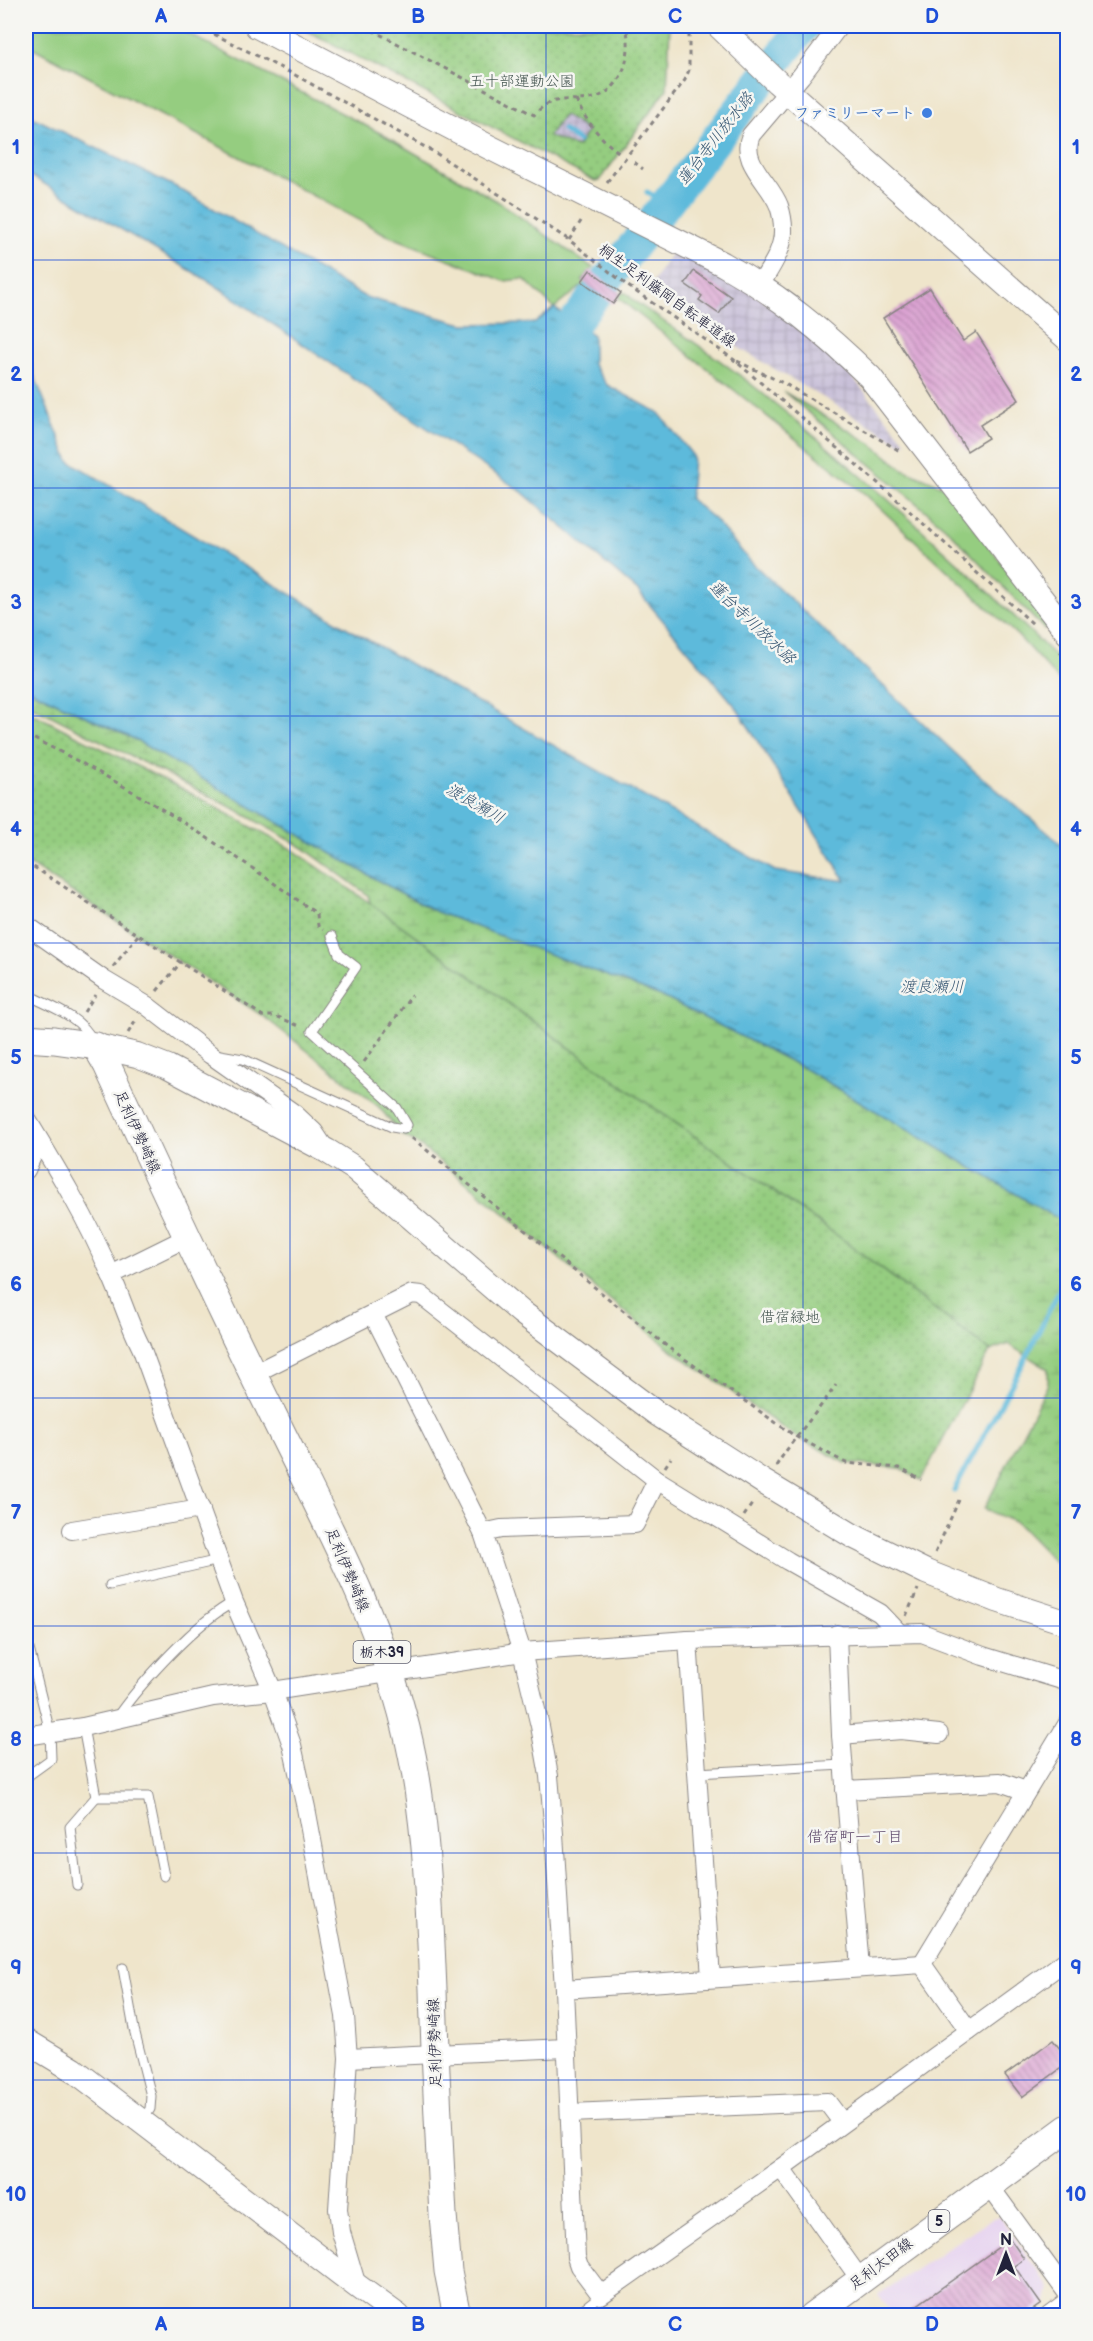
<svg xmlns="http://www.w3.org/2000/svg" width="1093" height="2341" viewBox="0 0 1093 2341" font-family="'Balsamiq Sans','Klee One',sans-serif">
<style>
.built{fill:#e6d2f0}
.industrial{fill:url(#industrial-grid)}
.grass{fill:#95cd80;stroke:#5c785e;stroke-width:1.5}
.wetland{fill:url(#wetland-marsh);stroke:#5c785e;stroke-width:1.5}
.park{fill:url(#park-dots);stroke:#5c785e;stroke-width:1.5;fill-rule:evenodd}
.water{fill:url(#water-ripples);stroke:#406e8b;stroke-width:1.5}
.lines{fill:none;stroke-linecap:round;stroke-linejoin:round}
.stream{stroke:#5dbadb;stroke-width:5}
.river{stroke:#5dbadb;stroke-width:32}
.building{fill:url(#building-back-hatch)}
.lane-casing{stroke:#888483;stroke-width:11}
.street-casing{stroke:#888483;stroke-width:20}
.secondary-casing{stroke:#888483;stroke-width:26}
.primary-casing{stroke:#888483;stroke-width:29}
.path{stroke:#888483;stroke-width:3;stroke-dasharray:4.5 4.5;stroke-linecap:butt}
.lane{stroke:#fff;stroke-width:9}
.street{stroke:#fff;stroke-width:18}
.secondary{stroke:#fff;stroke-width:24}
.primary{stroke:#fff;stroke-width:27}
.grid{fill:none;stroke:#1d4ed8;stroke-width:1.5;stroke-opacity:0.55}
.shop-dot{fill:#3f7fe0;stroke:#f6f6f2;stroke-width:2}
.labels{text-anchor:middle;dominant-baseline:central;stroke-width:5;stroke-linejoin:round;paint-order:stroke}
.shield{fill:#f6f6f2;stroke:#626272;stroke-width:1.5}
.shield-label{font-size:14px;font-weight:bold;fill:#22223b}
.park-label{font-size:15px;fill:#445550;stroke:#f6f6f2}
.shop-label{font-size:15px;font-weight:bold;fill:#366cbe;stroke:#f6f6f2;text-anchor:end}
.street-label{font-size:15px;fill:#22223b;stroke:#f6f6f2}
.water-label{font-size:16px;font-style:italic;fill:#375773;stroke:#f6f6f2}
.neighbourhood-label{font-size:16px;fill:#634f70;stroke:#f6f6f2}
.neatline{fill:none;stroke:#1d4ed8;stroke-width:2}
.grid-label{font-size:20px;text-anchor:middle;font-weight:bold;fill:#1d4ed8}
</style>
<defs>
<pattern id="industrial-grid" width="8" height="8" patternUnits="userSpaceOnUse" patternTransform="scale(1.5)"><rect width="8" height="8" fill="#c8bfd8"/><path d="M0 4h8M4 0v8" fill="none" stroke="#aca4ba"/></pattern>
<pattern id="wetland-marsh" width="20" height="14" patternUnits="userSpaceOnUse" patternTransform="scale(1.5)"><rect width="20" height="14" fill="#95cd80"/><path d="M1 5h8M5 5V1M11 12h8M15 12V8" fill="none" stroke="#80b070"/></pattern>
<pattern id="park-dots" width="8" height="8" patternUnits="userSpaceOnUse" patternTransform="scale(1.5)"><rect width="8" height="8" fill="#95cd80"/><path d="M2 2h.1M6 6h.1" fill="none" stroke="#80b070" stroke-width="1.8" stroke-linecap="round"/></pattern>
<pattern id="water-ripples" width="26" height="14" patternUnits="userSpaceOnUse" patternTransform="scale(1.5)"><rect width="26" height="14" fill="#5dbadb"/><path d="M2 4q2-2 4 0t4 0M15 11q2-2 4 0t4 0" fill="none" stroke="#4c97b3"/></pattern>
<pattern id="building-back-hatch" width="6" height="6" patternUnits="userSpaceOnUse" patternTransform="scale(1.5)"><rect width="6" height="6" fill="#dba3d2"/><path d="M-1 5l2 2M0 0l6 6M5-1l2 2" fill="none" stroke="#b184ac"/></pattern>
</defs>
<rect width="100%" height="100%" fill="#f6f6f2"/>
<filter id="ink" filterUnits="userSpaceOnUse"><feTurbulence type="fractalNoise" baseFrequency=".0167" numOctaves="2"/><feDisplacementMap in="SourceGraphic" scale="12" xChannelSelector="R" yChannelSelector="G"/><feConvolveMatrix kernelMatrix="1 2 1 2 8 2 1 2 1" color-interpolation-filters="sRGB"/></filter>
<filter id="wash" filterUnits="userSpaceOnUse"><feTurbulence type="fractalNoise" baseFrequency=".008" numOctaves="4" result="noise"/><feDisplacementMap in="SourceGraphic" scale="24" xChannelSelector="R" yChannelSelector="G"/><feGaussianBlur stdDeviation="1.35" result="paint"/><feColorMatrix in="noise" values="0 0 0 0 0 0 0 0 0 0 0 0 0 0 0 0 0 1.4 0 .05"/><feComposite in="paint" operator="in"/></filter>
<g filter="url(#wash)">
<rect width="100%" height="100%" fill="#efe5cb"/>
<polygon class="built" points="1000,2217 1050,2288 1046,2305 1031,2316 893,2315 878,2295 992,2218"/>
<g class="industrial">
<polygon points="564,115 589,131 577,148 548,136"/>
<polygon points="673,251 730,278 772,306 844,367 906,442 902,444 739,348 650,287"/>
</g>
<g class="grass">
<polygon points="26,26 173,26 382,134 497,201 593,268 582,281 586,283 554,308 524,279 504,281 387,235 26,44"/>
<path d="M621 293H626L633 300C674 329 717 356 756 388 864 475 969 570 1067 668V689L1018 636 866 495 617 297Z"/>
<polygon points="784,392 872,444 903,469 943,486 1049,625 1044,629 946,528"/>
</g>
<polygon class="wetland" points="26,688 132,738 379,881 437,912 661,996 800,1066 1067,1224 1067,1565 1055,1562 1017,1523 984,1509 1048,1384 1048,1369 1008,1344 990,1351 842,1239 621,1085 370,903 368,895 302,847 235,809 26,703"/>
<g class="park">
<path d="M298 26H670L667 89 600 180 595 181ZM564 115 588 131 577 147 548 136Z"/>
<polygon points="26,710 192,794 293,850 370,903 621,1085 842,1239 990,1351 921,1480 899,1468 846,1463 795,1436 669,1348 476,1190 415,1142 401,1134 379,1107 263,1016 26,862"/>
</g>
<polygon class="water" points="26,114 176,187 365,297 463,324 535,323 554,308 593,335 593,365 607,385 659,413 693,456 690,499 715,520 750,561 972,769 1067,849 1067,1224 800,1066 661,996 437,912 379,881 132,738 26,688 26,344 34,375 69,461 354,632 775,871 846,881 736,707 638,591 522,492 210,282 26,173"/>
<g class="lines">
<g class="stream">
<polyline points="563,130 578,141"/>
<polyline points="647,192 665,202"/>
<polyline points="954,1490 1024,1362 1068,1272"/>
</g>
<g class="river">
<polyline points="606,281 804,26"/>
<path d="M554 360C561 335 582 313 597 293"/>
</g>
</g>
<g id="blocks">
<g class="building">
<polygon points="590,270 621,293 613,304 582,281"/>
<polygon points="694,271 731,297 719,314 699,300 702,296 685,284"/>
<polygon points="930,288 963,341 976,332 1019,400 980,425 988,438 967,451 883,318"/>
<polygon points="1053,2040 1068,2059 1068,2063 1022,2097 1005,2075"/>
<polygon points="1010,2239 1024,2259 1014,2266 1041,2304 1024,2316 902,2316"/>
</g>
</g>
</g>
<g filter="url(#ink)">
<use href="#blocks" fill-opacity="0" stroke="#888483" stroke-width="1.5"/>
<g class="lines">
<defs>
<g id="lane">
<path d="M26 994C49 1006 81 1016 93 1041"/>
<polyline points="220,1055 243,1059 392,1127 404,1129 407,1125 397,1108 312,1031 356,967 339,954 332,936"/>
<polyline points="110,1585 219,1560"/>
<polyline points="26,1637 50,1732 51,1759 26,1777"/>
<path d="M117 1717C140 1684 198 1620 234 1602"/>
<polyline points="83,1727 96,1797 148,1797 164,1876"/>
<polyline points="696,1773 843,1765"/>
<polyline points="77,1885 70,1827 96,1797"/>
<polyline points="123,1968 134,2029 151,2096 150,2109 142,2121"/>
<polyline points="574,2316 601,2295"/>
</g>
<g id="street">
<path d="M760 285C770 268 784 250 783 229 783 223 781 212 779 206 770 182 739 162 751 135L801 76 839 26"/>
<polyline points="26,925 104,980 146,1005 211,1055 295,1114 314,1132 324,1147"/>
<path d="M26 1118C57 1169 88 1220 111 1275 122 1299 129 1324 141 1347L234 1602 273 1691 292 1745 306 1808 345 2016 348 2058 338 2209 341 2232 357 2286"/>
<polyline points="26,1170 39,1140"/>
<polyline points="111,1275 186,1238"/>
<polyline points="373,1314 483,1533 522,1652 540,1726 549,1776 554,1834 564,1989 576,2257 579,2266 601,2295 781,2168 1068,1959"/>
<polyline points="253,1374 412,1294 421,1295 657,1480 788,1561 880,1613 899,1633"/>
<polyline points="72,1530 201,1509"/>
<polyline points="483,1533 501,1529 635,1524 657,1480"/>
<polyline points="837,1634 841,1735 860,1968"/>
<polyline points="688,1640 711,1978"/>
<polyline points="841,1735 901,1730 939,1734"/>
<polyline points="26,1736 83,1727 213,1697 273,1691 522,1652 688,1640 922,1633 983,1656 1068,1682"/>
<polyline points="845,1790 1000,1782 1026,1791"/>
<polyline points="922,1964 1068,1723"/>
<polyline points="564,1989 922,1964 969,2031"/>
<polyline points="348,2058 566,2048"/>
<polyline points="570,2113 827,2102 842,2122"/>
<polyline points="781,2168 860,2279"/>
<polyline points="988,2184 1068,2294"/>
<polyline points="1049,2316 1068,2302"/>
</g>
<g id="secondary">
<path d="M257 26 487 146 723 264C780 296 824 332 870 377L1068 633"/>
<polyline points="719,26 777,82 1068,339"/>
<polyline points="96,1046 137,1055 168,1067 327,1151 354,1168 521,1312 656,1413 765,1483 853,1536 926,1572 997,1600 1068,1623"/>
<polyline points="26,2041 74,2070 357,2286 398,2316"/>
</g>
<g id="primary">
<path d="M26 1038 54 1040 96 1046 107 1065C161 1182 215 1298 272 1413 322 1515 379 1617 406 1728 427 1813 429 1902 433 1989 435 2065 439 2140 443 2215L448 2271 457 2316"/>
<polyline points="812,2316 1068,2128"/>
</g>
</defs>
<use href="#lane" class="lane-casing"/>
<use href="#street" class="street-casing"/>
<use href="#secondary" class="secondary-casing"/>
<use href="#primary" class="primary-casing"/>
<g class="path">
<polyline points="198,26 295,75 434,152 569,240 628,286 733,359 893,496 1033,624"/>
<path d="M364 26 534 115C553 94 564 102 589 99 623 94 633 54 626 26"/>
<path d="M576 100C585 120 602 141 620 153"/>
<polyline points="634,162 643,169"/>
<polyline points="607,182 685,80 689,70 689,26"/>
<polyline points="569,240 583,218"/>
<polyline points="737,361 785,384 900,451"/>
<polyline points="1060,652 1068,660"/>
<path d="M26 735C129 784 225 847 317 914L318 926 323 930"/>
<polyline points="26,862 263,1016 276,1016 299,1026"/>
<polyline points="113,967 138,935"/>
<polyline points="157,991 181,962"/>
<polyline points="84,1012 95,995"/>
<polyline points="128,1033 137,1019"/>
<polyline points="364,1062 412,995"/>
<polyline points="412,1138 669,1348 795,1436 846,1463 899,1468 921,1480"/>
<path d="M776 1466C794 1437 817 1413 836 1385"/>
<polyline points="665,1467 671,1458"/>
<polyline points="744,1516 754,1501"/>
<polyline points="935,1553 959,1500"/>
<polyline points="906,1616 918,1589"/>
</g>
<use href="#lane" class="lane"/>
<use href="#street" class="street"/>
<use href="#secondary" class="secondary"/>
<use href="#primary" class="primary"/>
</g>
</g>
<path class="grid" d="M290 26V2316M546 26V2316M803 26V2316M26 260H1068M26 488H1068M26 716H1068M26 943H1068M26 1170H1068M26 1398H1068M26 1626H1068M26 1853H1068M26 2080H1068"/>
<circle class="shop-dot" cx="927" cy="113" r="6"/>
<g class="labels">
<g class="shield">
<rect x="353.5" y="1641" width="57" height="22" rx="4.5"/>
<rect x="928.5" y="2210" width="21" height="22" rx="4.5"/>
</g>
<g class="shield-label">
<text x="382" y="1652">栃木39</text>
<text x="939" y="2221">5</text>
</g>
<g class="park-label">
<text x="522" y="81">五十部運動公園</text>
<text x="790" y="1317">借宿緑地</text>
</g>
<g class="shop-label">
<text x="915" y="113">ファミリーマート</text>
</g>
<g class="street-label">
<text transform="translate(667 296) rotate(36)">桐生足利藤岡自転車道線</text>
<text transform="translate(137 1132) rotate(65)">足利伊勢崎線</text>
<text transform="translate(347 1570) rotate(67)">足利伊勢崎線</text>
<text transform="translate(435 2043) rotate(-92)">足利伊勢崎線</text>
<text transform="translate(881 2264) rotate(-37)">足利太田線</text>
</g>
<g class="water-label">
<text transform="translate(716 139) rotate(-52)">蓮台寺川放水路</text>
<text transform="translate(752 623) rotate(44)">蓮台寺川放水路</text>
<text transform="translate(475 804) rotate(30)">渡良瀬川</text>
<text x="932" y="987">渡良瀬川</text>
</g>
<g class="neighbourhood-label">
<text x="855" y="1837">借宿町一丁目</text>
</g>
</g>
<rect width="1093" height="2341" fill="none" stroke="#f6f6f2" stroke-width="66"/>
<g transform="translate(1006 2254)" stroke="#f6f6f2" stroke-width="4.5" paint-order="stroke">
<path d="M0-4.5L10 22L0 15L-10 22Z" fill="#22223b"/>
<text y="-9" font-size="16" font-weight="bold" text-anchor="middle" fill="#22223b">N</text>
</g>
<rect x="33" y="33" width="1027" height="2275" class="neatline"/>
<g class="grid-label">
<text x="161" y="23">A</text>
<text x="418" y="23">B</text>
<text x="675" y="23">C</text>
<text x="932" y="23">D</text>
<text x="16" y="154">1</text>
<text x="1076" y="154">1</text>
<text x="16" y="381">2</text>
<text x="1076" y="381">2</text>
<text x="16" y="609">3</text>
<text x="1076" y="609">3</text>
<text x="16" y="836">4</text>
<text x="1076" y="836">4</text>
<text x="16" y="1064">5</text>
<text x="1076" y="1064">5</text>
<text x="16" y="1291">6</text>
<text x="1076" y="1291">6</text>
<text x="16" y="1519">7</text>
<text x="1076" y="1519">7</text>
<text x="16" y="1746">8</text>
<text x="1076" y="1746">8</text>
<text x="16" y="1974">9</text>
<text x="1076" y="1974">9</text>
<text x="16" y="2201">10</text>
<text x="1076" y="2201">10</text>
<text x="161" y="2331">A</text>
<text x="418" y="2331">B</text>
<text x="675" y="2331">C</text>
<text x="932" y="2331">D</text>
</g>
</svg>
